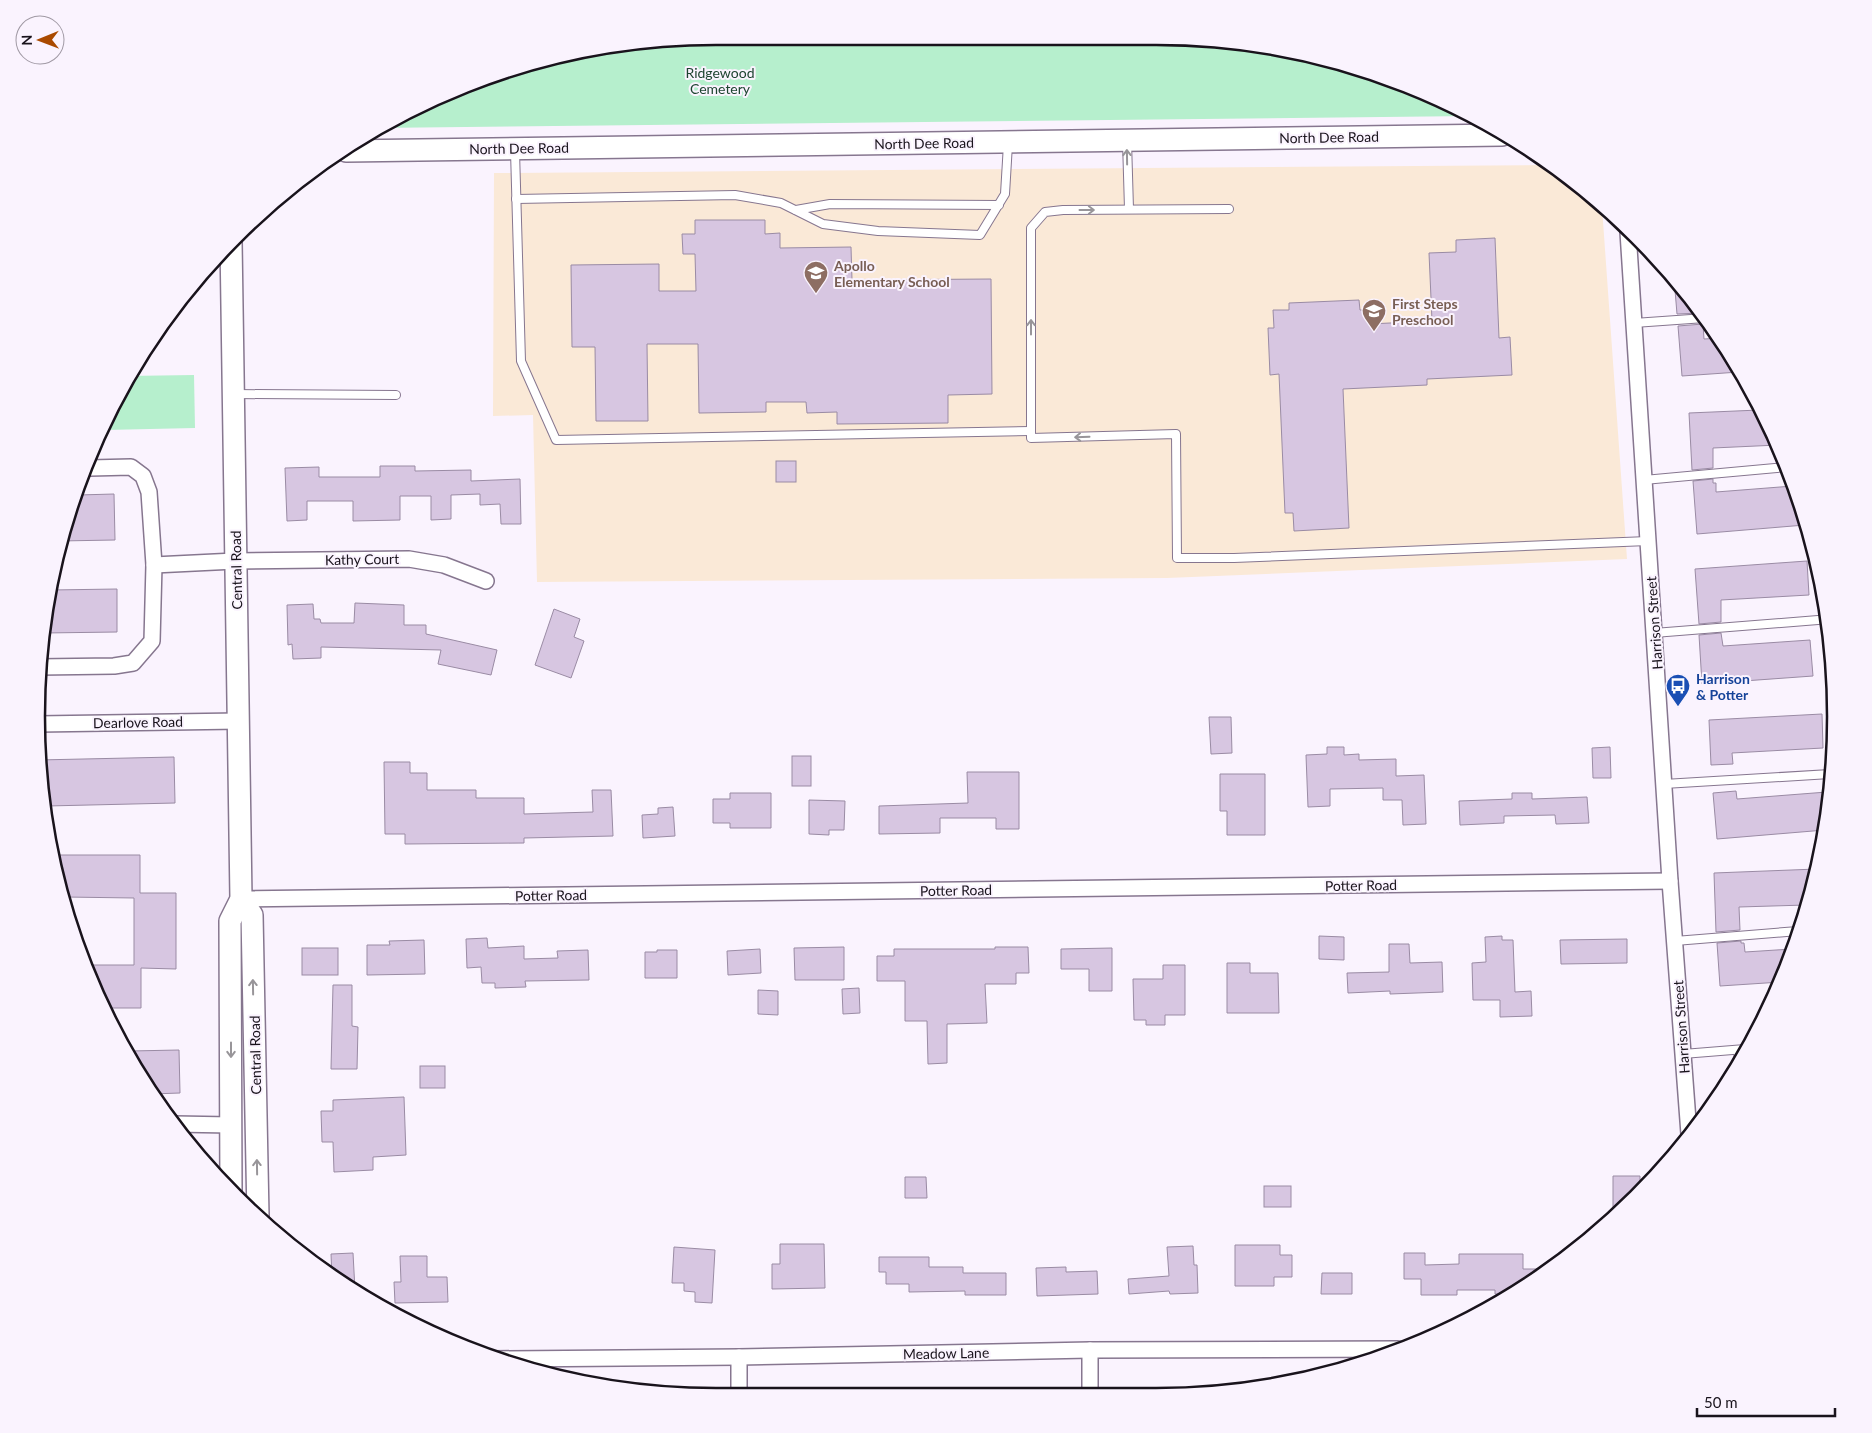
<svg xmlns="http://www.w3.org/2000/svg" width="1872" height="1433" viewBox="0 0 1872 1433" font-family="Lato,sans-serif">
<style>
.education{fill:#fae9d7}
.green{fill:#b6efcd}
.building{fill:#d7c6e1;stroke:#9a8ba4}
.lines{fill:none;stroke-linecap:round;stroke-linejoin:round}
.lane-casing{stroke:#86768f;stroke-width:10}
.street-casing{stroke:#86768f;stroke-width:18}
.secondary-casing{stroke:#86768f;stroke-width:24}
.lane{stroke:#fff;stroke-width:8}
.street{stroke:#fff;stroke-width:15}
.secondary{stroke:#fff;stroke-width:21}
.oneway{stroke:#989599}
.labels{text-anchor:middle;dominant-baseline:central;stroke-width:4;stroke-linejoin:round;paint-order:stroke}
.park-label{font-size:14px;fill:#1d4430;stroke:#faf3fe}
.street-label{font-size:14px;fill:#19131c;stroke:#faf3fe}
.education-label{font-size:14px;font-weight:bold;fill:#785e54;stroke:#faf3fe;text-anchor:start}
.transit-label{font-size:14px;font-weight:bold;fill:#164399;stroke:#faf3fe;text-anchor:start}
.rim{fill:none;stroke:#19131c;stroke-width:2.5}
</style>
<rect width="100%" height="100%" fill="#faf3fe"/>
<polygon class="education" points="1550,165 1569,177 1602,207 1627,559 1167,578 537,582 533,415 493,416 494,173"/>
<g class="green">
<polygon points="717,36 1200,38 1332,60 1457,107 1472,116 375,128 540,60"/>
<polygon points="194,375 195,428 105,430 127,376"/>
</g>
<g class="building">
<polygon points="695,220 765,220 765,234 780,233 780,248 851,247 852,280 991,279 992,394 948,395 948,423 837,424 837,412 807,413 806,402 766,402 766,412 699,413 698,344 647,344 648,421 596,421 595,347 572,347 571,265 659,264 659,291 696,291 695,254 683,254 682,234 695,234"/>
<polygon points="1495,238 1499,338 1510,337 1512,375 1427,379 1427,385 1343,389 1349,528 1294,531 1293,513 1285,513 1279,374 1270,375 1268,328 1274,328 1273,310 1289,310 1289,303 1359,300 1360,310 1368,310 1369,324 1432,321 1429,253 1456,252 1456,240"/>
<polygon points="1674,278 1701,313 1677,314"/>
<polygon points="1703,324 1704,339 1721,338 1739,372 1682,376 1678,326"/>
<polygon points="1759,410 1778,445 1713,448 1713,468 1692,470 1689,413"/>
<rect x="776" y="461" width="20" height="21"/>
<polygon points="380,466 415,466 415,471 471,470 471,481 520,479 521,524 501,524 500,504 480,505 480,494 451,495 451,519 431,520 431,496 400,496 400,520 353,521 353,501 307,501 307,520 287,521 285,468 319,467 319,477 380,477"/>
<polygon points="1713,479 1713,483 1716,483 1716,492 1793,486 1805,525 1697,534 1693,481"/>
<polygon points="114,494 115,540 59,541 78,495"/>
<polygon points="1807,561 1809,595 1721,600 1721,622 1699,624 1695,569"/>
<polygon points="117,589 117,632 44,633 51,590"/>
<polygon points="355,603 404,605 404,625 426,625 426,634 497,650 491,675 438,664 441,650 321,647 321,658 293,659 292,644 288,645 287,605 313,604 314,619 320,619 321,623 354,623"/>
<polygon points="554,609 580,619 574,637 584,641 571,678 535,665"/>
<polygon points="1721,633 1723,646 1810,640 1813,676 1702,684 1699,635"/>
<polygon points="1822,714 1823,748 1732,753 1733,764 1711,765 1709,720"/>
<polygon points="1209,717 1231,717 1232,753 1211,754"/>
<polygon points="1327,747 1344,747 1344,755 1359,754 1359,760 1396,759 1396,776 1424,775 1426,824 1403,825 1402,800 1383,800 1383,788 1330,789 1330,806 1308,807 1306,755 1327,754"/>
<polygon points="1610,747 1611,778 1593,778 1592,748"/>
<rect x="792" y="756" width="19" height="30"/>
<polygon points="174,757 175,803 47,806 38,760"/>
<polygon points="384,762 410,762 410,773 427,773 427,790 476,790 476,798 524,798 524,814 593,812 592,790 611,790 613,836 524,838 524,843 405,844 405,834 385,834"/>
<polygon points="967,772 1019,772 1019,829 996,829 996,818 940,818 940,833 879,834 879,806 968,803"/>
<polygon points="1220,774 1265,774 1265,835 1227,835 1227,811 1220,811"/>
<polygon points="1736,791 1737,799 1827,792 1825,830 1717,839 1713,793"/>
<polygon points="730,793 771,793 771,828 730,828 730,823 713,823 713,799 730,799"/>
<polygon points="1512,793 1532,793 1532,799 1587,797 1589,823 1556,824 1555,815 1504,816 1504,823 1460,825 1459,801 1512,799"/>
<polygon points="809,800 845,801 844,830 829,830 829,835 809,834"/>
<polygon points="673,807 675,836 643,838 642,815 658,814 658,808"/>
<polygon points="56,855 140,855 140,893 176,893 176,969 141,968 141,1008 108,1008 87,965 134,965 134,898 65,897"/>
<polygon points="1817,869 1806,905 1739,907 1740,930 1716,932 1714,873"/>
<polygon points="1319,936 1344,937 1344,960 1319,959"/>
<polygon points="1502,936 1502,940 1513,940 1515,992 1531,991 1532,1016 1500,1017 1500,1000 1473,1000 1472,963 1486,962 1485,937"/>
<polygon points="487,938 488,948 524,946 524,959 558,958 557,951 588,950 589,980 525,981 526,987 495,988 495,983 482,983 481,967 467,968 466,939"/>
<polygon points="1627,939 1627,963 1561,964 1560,940"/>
<polygon points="424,940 425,974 367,975 367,945 390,945 389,941"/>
<polygon points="1741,941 1741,943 1744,943 1745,952 1792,949 1781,982 1720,986 1717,943"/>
<polygon points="1389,944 1409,944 1410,963 1442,962 1443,992 1390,994 1390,991 1348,993 1347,973 1389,972"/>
<polygon points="844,947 844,980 795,980 794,948"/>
<polygon points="995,947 1028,947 1029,973 1016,973 1016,984 985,984 987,1023 947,1024 947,1063 928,1064 927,1021 905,1021 905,981 877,981 877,956 894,956 894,949 995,949"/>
<rect x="302" y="948" width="36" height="27"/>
<polygon points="1112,948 1112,991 1089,991 1089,969 1061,969 1061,949"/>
<polygon points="760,949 761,973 728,975 727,951"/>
<polygon points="657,950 677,950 677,978 645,978 645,952 657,952"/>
<polygon points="1227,963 1250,963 1250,973 1278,973 1279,1013 1227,1013"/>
<polygon points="1163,965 1185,965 1185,1015 1165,1015 1165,1025 1146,1025 1146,1020 1134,1020 1133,979 1163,979"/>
<polygon points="333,985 352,985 352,1026 358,1027 357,1069 331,1069"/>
<polygon points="859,988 860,1013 843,1014 842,989"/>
<polygon points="758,990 778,991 778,1015 758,1014"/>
<polygon points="179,1050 180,1093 151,1094 130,1051"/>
<rect x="420" y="1066" width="25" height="22"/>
<polygon points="404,1097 406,1155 373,1157 373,1170 334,1172 333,1142 322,1142 321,1111 333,1111 333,1100"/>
<polygon points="1613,1176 1640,1176 1640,1193 1624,1208 1613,1208"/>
<polygon points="905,1177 926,1177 927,1198 905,1198"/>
<rect x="1264" y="1186" width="27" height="21"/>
<polygon points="780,1244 824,1244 825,1288 772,1289 772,1264 780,1264"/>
<polygon points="1235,1245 1280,1245 1280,1255 1292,1255 1292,1277 1274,1277 1274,1286 1235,1286"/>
<polygon points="1193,1246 1194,1265 1197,1265 1198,1293 1170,1294 1169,1291 1129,1294 1128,1279 1169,1276 1167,1247"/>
<polygon points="674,1247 715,1250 712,1303 695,1302 695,1292 684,1291 684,1283 672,1283"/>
<polygon points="353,1253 355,1290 339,1282 332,1277 331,1254"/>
<polygon points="1404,1253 1425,1253 1425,1265 1459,1264 1459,1254 1523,1254 1523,1269 1550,1269 1533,1282 1510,1294 1495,1294 1495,1290 1457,1290 1457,1295 1421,1295 1421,1279 1404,1279"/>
<polygon points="400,1256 427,1256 427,1277 447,1277 448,1302 395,1303 394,1282 401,1282"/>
<polygon points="879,1257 929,1257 929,1267 963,1267 963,1273 1006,1273 1006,1295 965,1295 965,1291 909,1292 909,1284 886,1284 886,1272 879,1272"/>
<polygon points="1066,1267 1066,1272 1097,1271 1098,1294 1037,1296 1036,1268"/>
<polygon points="1322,1273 1352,1273 1352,1294 1321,1294"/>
</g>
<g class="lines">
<defs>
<g id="lane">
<polyline points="1127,141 1129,209"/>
<polyline points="515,151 521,361 556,440 1030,431"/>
<polyline points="516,199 735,195 781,203 823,224 878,231 980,235 1005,194 1008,144"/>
<polyline points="1229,209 1063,210 1045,212 1031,228 1031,438 1176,434 1177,558 1234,558 1648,541"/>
<polyline points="796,210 830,204 999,205"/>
<polyline points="1634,323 1705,318"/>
<polyline points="235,394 396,395"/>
<polyline points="1644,480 1787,467"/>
<polyline points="1654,633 1818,620"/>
<polyline points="1664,784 1830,774"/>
<polyline points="1675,941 1798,931"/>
<polyline points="1738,1050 1739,1061"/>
<polyline points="1683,1054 1745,1049"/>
</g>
<g id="street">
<polyline points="1628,232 1670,881 1689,1134"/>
<polyline points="154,565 235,561 409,559 444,565 486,581"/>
<polyline points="39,667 114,666 133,663 152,641 154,565 149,492 143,476 131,467 90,468"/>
<polyline points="38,724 239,721"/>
<polyline points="241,899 1670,881"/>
<polyline points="175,1124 231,1125"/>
<polyline points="1090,1350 1090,1391"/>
<polyline points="739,1357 739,1391"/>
<polyline points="494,1359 739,1357 1090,1350 1398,1349"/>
</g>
<g id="secondary">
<polyline points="346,151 1502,135"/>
<polyline points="241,899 252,915 258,1216"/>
<polyline points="231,1192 230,921 241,899 231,241"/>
</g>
</defs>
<use href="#lane" class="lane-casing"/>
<use href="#street" class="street-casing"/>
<use href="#secondary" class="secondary-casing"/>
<use href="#lane" class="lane"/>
<use href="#street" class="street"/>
<use href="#secondary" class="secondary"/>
</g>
<defs><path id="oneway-shaft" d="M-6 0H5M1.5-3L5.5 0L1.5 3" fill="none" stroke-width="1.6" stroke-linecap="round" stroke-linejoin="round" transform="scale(1.25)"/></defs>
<g class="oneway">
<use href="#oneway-shaft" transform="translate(1127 157) rotate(-91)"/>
<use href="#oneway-shaft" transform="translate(1087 210)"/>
<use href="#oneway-shaft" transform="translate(1031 327) rotate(-90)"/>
<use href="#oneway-shaft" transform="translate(1082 437) rotate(178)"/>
<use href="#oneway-shaft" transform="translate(253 987) rotate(-91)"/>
<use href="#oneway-shaft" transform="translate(231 1050) rotate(90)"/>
<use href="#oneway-shaft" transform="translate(257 1167) rotate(-91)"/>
</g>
<defs>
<symbol id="school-pin" viewBox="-11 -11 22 30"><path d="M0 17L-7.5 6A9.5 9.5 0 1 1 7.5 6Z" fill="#8d6e63" stroke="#faf3fe"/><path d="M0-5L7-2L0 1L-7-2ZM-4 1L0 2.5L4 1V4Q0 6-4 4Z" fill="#fff"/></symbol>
<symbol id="bus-pin" viewBox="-11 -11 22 30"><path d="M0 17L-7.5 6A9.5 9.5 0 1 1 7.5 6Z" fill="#1a4fb4" stroke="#faf3fe"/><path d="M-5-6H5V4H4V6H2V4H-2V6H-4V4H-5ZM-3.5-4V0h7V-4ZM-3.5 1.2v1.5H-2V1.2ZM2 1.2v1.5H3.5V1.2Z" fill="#fff"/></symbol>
</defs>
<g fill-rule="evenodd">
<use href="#school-pin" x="802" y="259" width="28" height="38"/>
<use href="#school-pin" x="1360" y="297" width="28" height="38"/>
<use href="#bus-pin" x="1664" y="672" width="28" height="38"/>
</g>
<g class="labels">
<g class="park-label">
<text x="720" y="72">Ridgewood<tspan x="720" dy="16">Cemetery</tspan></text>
</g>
<g class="street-label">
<text transform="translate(1329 137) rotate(-1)">North Dee Road</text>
<text transform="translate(924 143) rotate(-1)">North Dee Road</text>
<text transform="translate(519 148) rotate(-1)">North Dee Road</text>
<text transform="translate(362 559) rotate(-1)">Kathy Court</text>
<text transform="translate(236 570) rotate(-91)">Central Road</text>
<text transform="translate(1654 623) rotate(-94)">Harrison Street</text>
<text transform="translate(138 722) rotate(-1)">Dearlove Road</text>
<text transform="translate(1361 885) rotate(-1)">Potter Road</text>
<text transform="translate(956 890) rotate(-1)">Potter Road</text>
<text transform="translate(551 895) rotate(-1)">Potter Road</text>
<text transform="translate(1681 1027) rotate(-94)">Harrison Street</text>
<text transform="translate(255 1055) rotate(-91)">Central Road</text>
<text transform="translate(946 1353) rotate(-1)">Meadow Lane</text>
</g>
<g class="education-label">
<text x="834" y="265">Apollo<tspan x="834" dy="16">Elementary School</tspan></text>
<text x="1392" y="303">First Steps<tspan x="1392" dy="16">Preschool</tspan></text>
</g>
<g class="transit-label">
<text x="1696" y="678">Harrison<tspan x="1696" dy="16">&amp; Potter</tspan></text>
</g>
</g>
<path d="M0 0H1872V1433H0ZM716 45H1156A671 671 0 0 1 1827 716V717A671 671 0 0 1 1156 1388H716A671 671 0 0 1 45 717V716A671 671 0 0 1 716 45Z" fill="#faf3fe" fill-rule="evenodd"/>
<path class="rim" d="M716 45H1156A671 671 0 0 1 1827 716V717A671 671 0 0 1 1156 1388H716A671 671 0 0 1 45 717V716A671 671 0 0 1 716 45Z"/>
<g transform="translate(40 40) rotate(269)"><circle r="24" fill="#faf3fe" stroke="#a099a4"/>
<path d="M0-4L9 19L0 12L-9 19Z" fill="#aa4a00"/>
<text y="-8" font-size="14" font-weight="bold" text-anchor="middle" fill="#19131c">N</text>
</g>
<path d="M1697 1408v8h138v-8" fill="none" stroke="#19131c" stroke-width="2.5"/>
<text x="1704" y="1408" font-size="15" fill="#19131c" stroke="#faf3fe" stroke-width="4" paint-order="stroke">50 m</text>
</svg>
